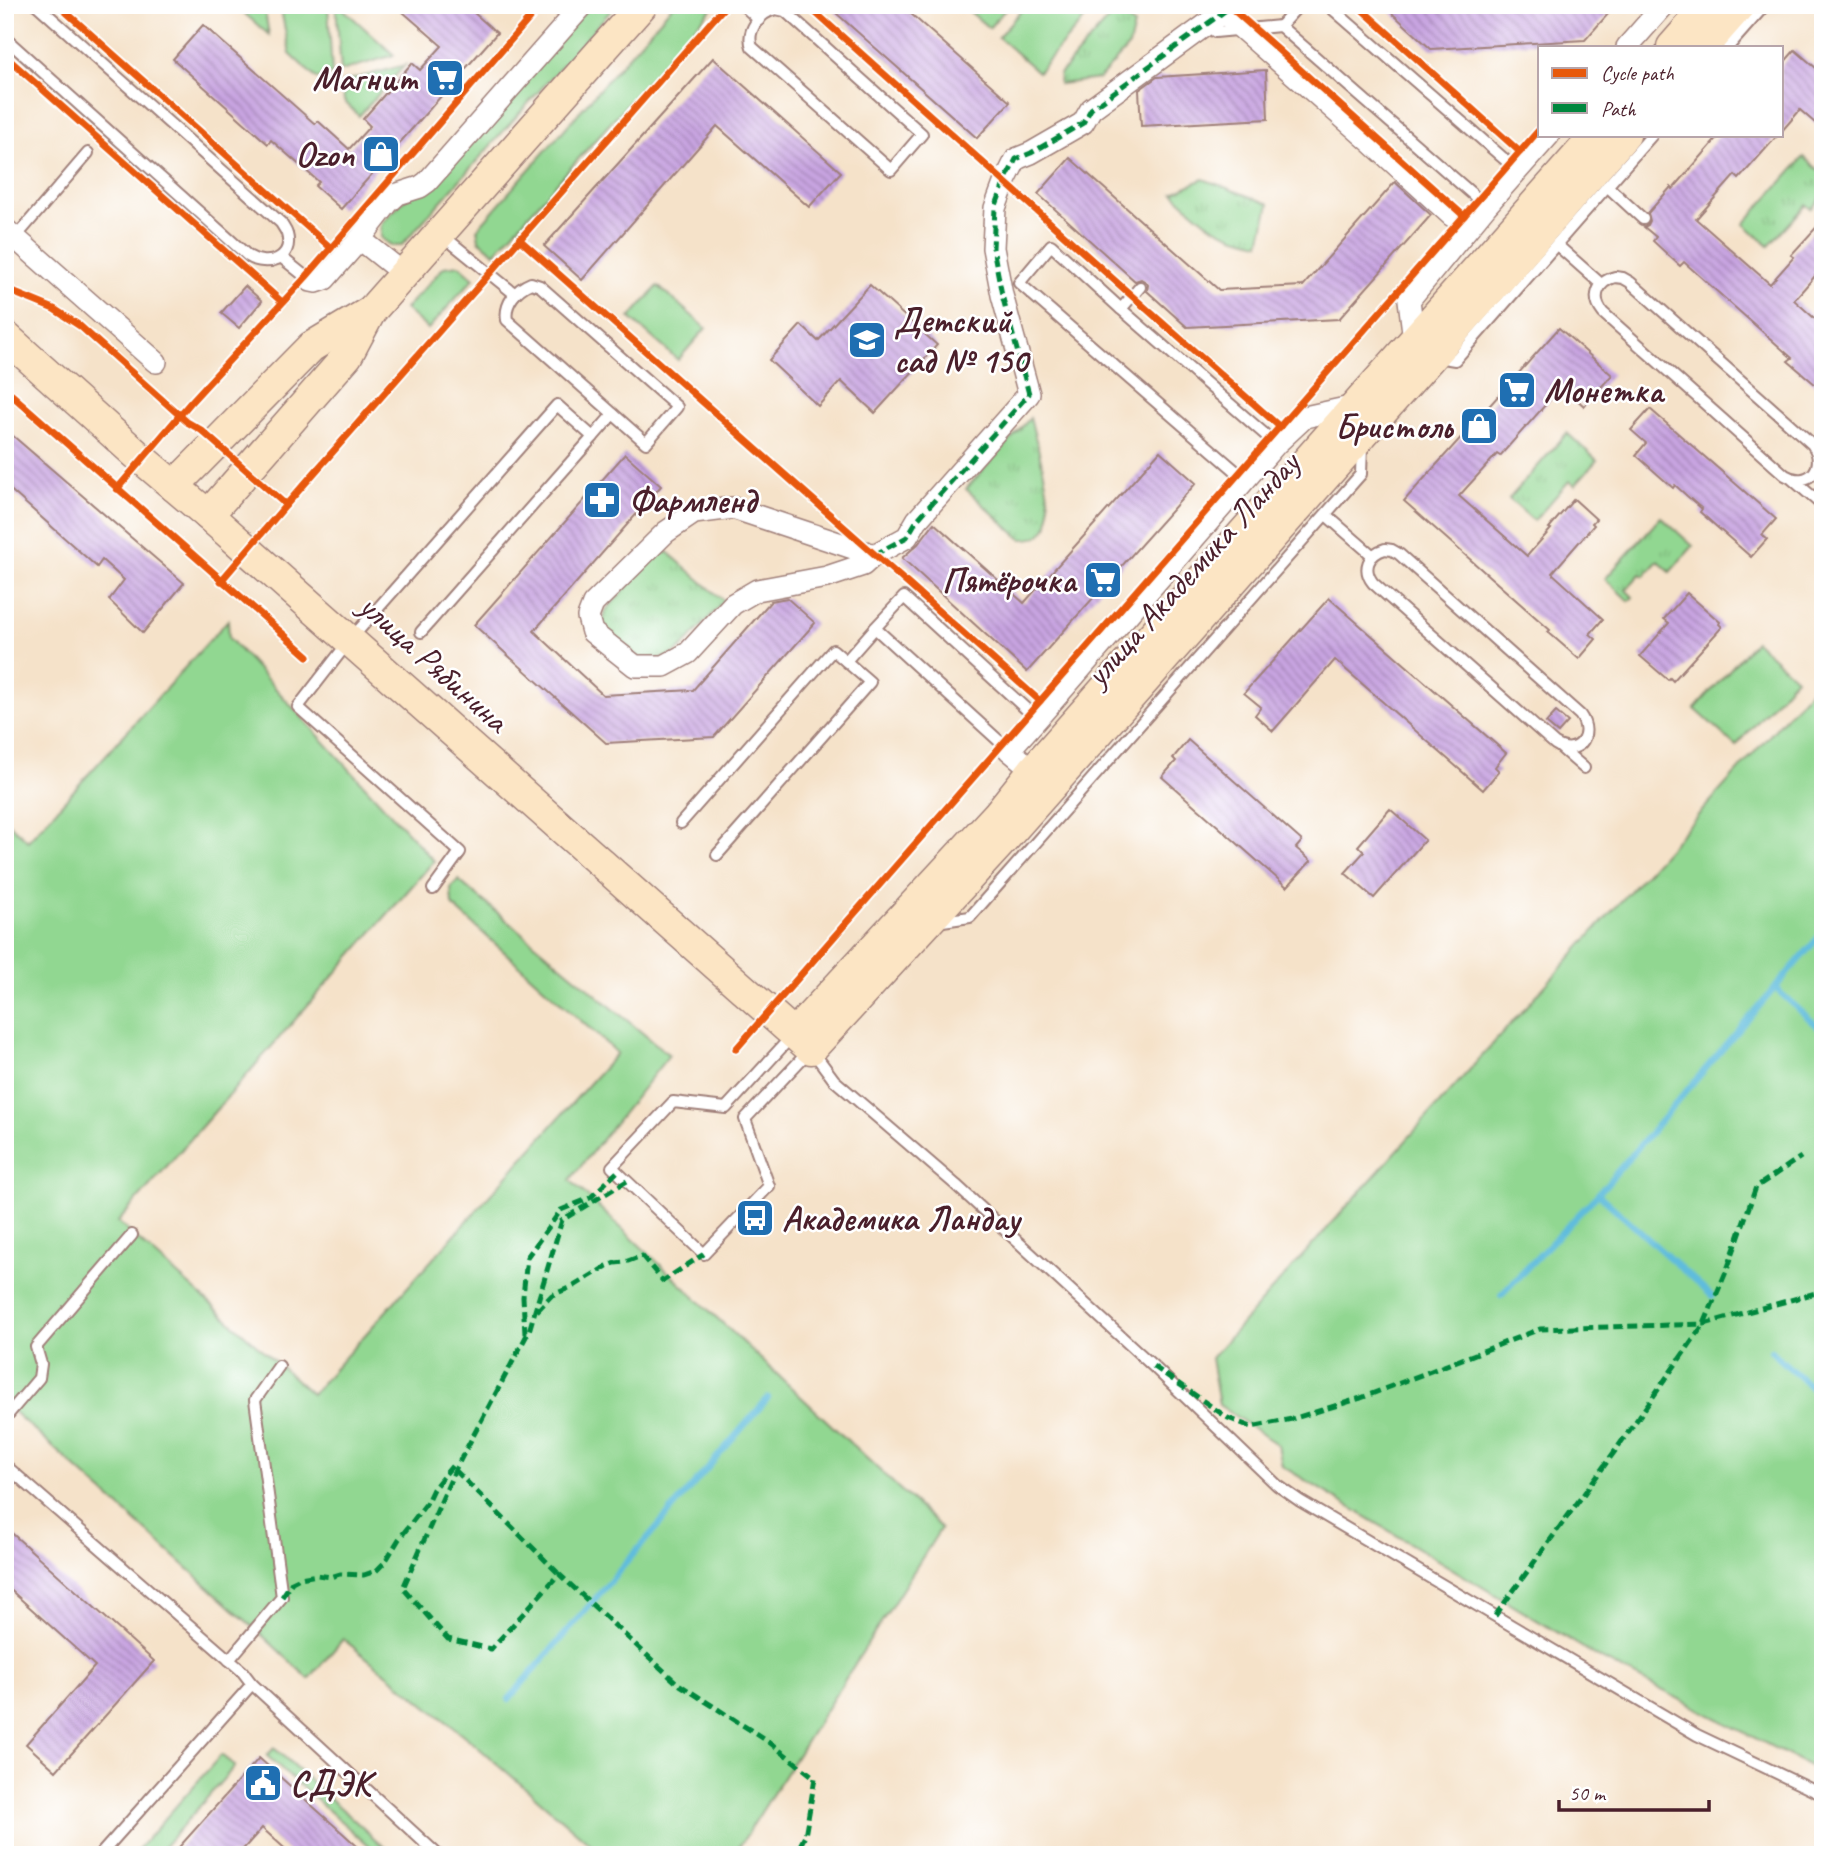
<svg xmlns="http://www.w3.org/2000/svg" width="1828" height="1860" viewBox="0 0 1828 1860" font-family="Caveat,sans-serif">
<style>
.grass{fill:#91d791;stroke:#6e7b5e;stroke-width:2}
.park{fill:url(#park-tufts);stroke:#6e7b5e;stroke-width:2}
.lines{fill:none;stroke-linecap:round;stroke-linejoin:round}
.stream{stroke:#5fbcdd;stroke-width:6}
.building{fill:url(#building-back-hatch)}
.lane-casing{stroke:#a0807a;stroke-width:14}
.street-casing{stroke:#a0807a;stroke-width:24}
.secondary-casing{stroke:#a0807a;stroke-width:33}
.lane{stroke:#fff;stroke-width:10}
.street{stroke:#fff;stroke-width:21}
.secondary{stroke:#fce5c4;stroke-width:30}
.quiet{stroke:#00873e;stroke-width:5;stroke-dasharray:10 5;stroke-linecap:butt}
.cycleway-casing{stroke:#fff;stroke-width:11}
.cycleway{stroke:#e8590c;stroke-width:7}
.labels{text-anchor:middle;dominant-baseline:central;stroke-width:5;stroke-linejoin:round;paint-order:stroke}
.poi-label{font-size:35px;font-weight:bold;fill:#4a1f2b;stroke:#fff;text-anchor:start}
.street-label{font-size:35px;fill:#4a1f2b;stroke:#fff}
</style>
<defs>
<pattern id="park-tufts" width="24" height="20" patternUnits="userSpaceOnUse" patternTransform="scale(1.75)"><rect width="24" height="20" fill="#91d791"/><path d="M3 7l-1-3M5 7V3M7 7l1-3M15 17l-1-3M17 17v-4M19 17l1-3" fill="none" stroke="#7fb87d"/></pattern>
<pattern id="building-back-hatch" width="6" height="6" patternUnits="userSpaceOnUse" patternTransform="scale(1.75)"><rect width="6" height="6" fill="#c8a4e1"/><path d="M-1 5l2 2M0 0l6 6M5-1l2 2" fill="none" stroke="#a485b7"/></pattern>
</defs>
<rect width="100%" height="100%" fill="#fff"/>
<filter id="ink" filterUnits="userSpaceOnUse"><feTurbulence type="fractalNoise" baseFrequency=".0143" numOctaves="2"/><feDisplacementMap in="SourceGraphic" scale="14" xChannelSelector="R" yChannelSelector="G"/><feConvolveMatrix kernelMatrix="1 2 1 2 8 2 1 2 1" color-interpolation-filters="sRGB"/></filter>
<filter id="wash" filterUnits="userSpaceOnUse"><feTurbulence type="fractalNoise" baseFrequency=".00686" numOctaves="4" result="noise"/><feDisplacementMap in="SourceGraphic" scale="28" xChannelSelector="R" yChannelSelector="G"/><feGaussianBlur stdDeviation="1.57" result="paint"/><feColorMatrix in="noise" values="0 0 0 0 0 0 0 0 0 0 0 0 0 0 0 0 0 1.4 0 .05"/><feComposite in="paint" operator="in"/></filter>
<g filter="url(#wash)">
<rect width="100%" height="100%" fill="#f5e2c9"/>
<g class="grass">
<polygon points="246,5 264,5 269,35 236,6"/>
<polygon points="280,5 328,5 332,74 317,79 290,54"/>
<polygon points="336,5 339,5 394,55 341,71"/>
<polygon points="591,5 616,5 401,246 392,246 381,238 381,224"/>
<polygon points="673,5 715,5 495,253 479,240 477,229"/>
<polygon points="1026,5 1092,5 1095,7 1038,72 998,37"/>
<polygon points="405,65 359,116 344,101 342,82"/>
<polygon points="459,265 474,278 428,329 405,309 444,267"/>
<polygon points="658,286 706,328 678,360 630,318"/>
<polygon points="228,620 229,638 434,861 118,1222 312,1394 617,1053 452,905 451,888 458,880 669,1055 570,1180 941,1528 734,1855 603,1855 472,1742 343,1639 309,1679 263,1636 5,1404 5,820 28,841"/>
<polygon points="1755,641 1796,678 1736,746 1695,709"/>
<polygon points="1823,676 1823,1773 1603,1660 1282,1466 1278,1445 1219,1405 1211,1358"/>
<polygon points="274,1748 393,1855 379,1855 267,1756"/>
<polygon points="221,1755 235,1766 157,1855 133,1855"/>
</g>
<g class="park">
<polygon points="962,5 1009,5 989,28"/>
<polygon points="1115,11 1134,25 1129,46 1099,79 1059,84 1060,74"/>
<polygon points="1804,157 1823,174 1823,196 1811,209 1806,205 1769,246 1744,224"/>
<path d="M1203 179 1269 204 1260 243C1216 234 1205 223 1173 193Z"/>
<path d="M1030 418C1036 441 1057 510 1046 529 1040 538 1031 539 1021 539L966 489Z"/>
<polygon points="1567,433 1597,460 1575,485 1569,481 1534,521 1509,499"/>
<polygon points="1661,517 1693,546 1670,572 1658,561 1644,576 1640,574 1626,590 1633,597 1629,601 1605,579"/>
<polygon points="663,548 724,601 681,649 665,658 642,659 609,638 602,624 606,610"/>
</g>
<g class="lines">
<g class="stream">
<polyline points="1775,988 1823,1031"/>
<polyline points="1598,1194 1712,1296"/>
<polyline points="1501,1295 1598,1194 1823,932"/>
<polyline points="1771,1351 1823,1398"/>
<polyline points="509,1699 768,1398"/>
</g>
</g>
<g id="blocks">
<g class="building">
<polygon points="395,5 465,5 497,33 341,209 315,186 319,182 271,140 268,144 173,59 203,25 315,124 318,121 349,149 370,126 363,119 412,63 420,70 442,46"/>
<polygon points="827,5 901,5 1010,102 977,138"/>
<polygon points="1383,5 1616,5 1585,40 1431,49"/>
<polygon points="1795,50 1823,74 1823,130 1800,110 1781,132 1781,66"/>
<polygon points="713,58 841,172 809,207 717,126 582,280 544,246"/>
<polygon points="1266,70 1268,119 1141,126 1139,90 1157,77"/>
<polygon points="1720,135 1778,135 1739,179 1735,175 1696,219 1770,284 1794,257 1791,255 1823,220 1823,267 1794,300 1823,326 1823,391 1788,361 1792,358 1730,303 1684,262 1680,266 1653,241 1656,237 1644,227 1648,225 1650,221 1648,213 1671,187 1673,189"/>
<polygon points="1070,158 1219,290 1303,286 1395,182 1431,215 1339,319 1187,327 1147,291 1148,285 1146,282 1141,279 1135,281 1038,194"/>
<polygon points="870,285 937,345 875,413 841,381 818,406 769,360 801,325 818,341"/>
<polygon points="245,286 262,301 239,328 221,313"/>
<polygon points="1559,328 1612,375 1584,406 1562,386 1500,456 1497,454 1459,496 1527,556 1551,529 1549,528 1574,499 1596,519 1592,523 1594,525 1552,573 1603,619 1590,634 1596,639 1579,659 1548,632 1550,630 1404,501"/>
<polygon points="1650,409 1776,519 1762,535 1767,539 1751,557 1700,512 1702,509 1687,496 1675,485 1673,488 1636,455 1646,443 1631,430"/>
<polygon points="5,429 184,583 143,633 109,600 124,580 102,560 97,567 5,485"/>
<polygon points="1160,451 1196,483 1027,672 902,558 918,544 934,523 1024,603"/>
<polygon points="625,454 661,486 534,631 603,695 693,690 771,601 787,598 815,623 714,737 606,743 474,625"/>
<polygon points="1687,593 1720,622 1719,624 1722,627 1673,681 1670,678 1668,680 1640,656 1669,623 1664,619"/>
<polygon points="1329,598 1506,753 1495,767 1499,771 1483,790 1335,660 1273,731 1255,715 1261,707 1244,693"/>
<polygon points="1556,712 1568,722 1558,733 1546,723"/>
<polygon points="1188,740 1302,841 1296,848 1311,861 1287,887 1162,777 1176,761 1173,758"/>
<polygon points="1390,809 1425,840 1374,898 1345,873 1364,852 1358,846"/>
<polygon points="5,1527 154,1661 56,1771 26,1744 95,1666 5,1585"/>
<polygon points="259,1758 327,1819 367,1855 292,1855 262,1828 238,1855 172,1855"/>
</g>
</g>
</g>
<g filter="url(#ink)">
<use href="#blocks" fill-opacity="0" stroke="#a0807a" stroke-width="2"/>
<g class="lines">
<defs>
<g id="lane">
<polyline points="554,5 571,19"/>
<polyline points="743,5 759,20"/>
<polyline points="1299,5 1280,26 1486,206"/>
<polyline points="1328,5 1518,171"/>
<path d="M776 9 785 11 922 134 891 170 752 47C746 31 759 13 776 9Z"/>
<polyline points="1215,32 1280,26"/>
<path d="M5 38 248 256C267 268 294 259 287 234 286 230 283 227 281 223L37 5"/>
<polyline points="1728,47 1765,5"/>
<polyline points="1607,186 1643,219"/>
<polyline points="442,235 515,294"/>
<polyline points="15,238 88,153"/>
<polyline points="1557,245 1601,284"/>
<polyline points="281,257 311,281"/>
<path d="M1615 277 1623 278 1630 282 1812 444C1828 466 1809 489 1785 475L1603 313C1591 298 1597 282 1615 277Z"/>
<path d="M531 283 540 286 677 407 646 443 507 320C504 304 516 289 531 283Z"/>
<polyline points="1121,309 1140,287"/>
<polyline points="1437,357 1455,360 1652,135"/>
<polyline points="593,437 613,414"/>
<polyline points="1245,479 1019,283 1051,245 1121,309 1276,444"/>
<polyline points="1792,479 1823,506"/>
<polyline points="1326,515 1372,555"/>
<path d="M1385 549 1392 550 1399 554 1580 715C1595 736 1577 758 1555 744L1373 583C1362 569 1368 554 1385 549Z"/>
<polyline points="421,632 593,437 557,405 350,640 298,707 460,852 433,889"/>
<polyline points="846,661 875,628"/>
<polyline points="1561,748 1584,768"/>
<polyline points="1009,750 875,628 904,597 1037,719"/>
<polyline points="681,823 833,650 870,682 717,855"/>
<polyline points="936,922 970,917 1361,474 1362,444"/>
<polyline points="792,1036 726,1108 673,1102 612,1167 704,1254 769,1186 745,1119 811,1049 834,1080 956,1185 1153,1366 1277,1485 1300,1501 1697,1735 1823,1795"/>
<polyline points="5,1418 39,1378 41,1364 36,1347 132,1235"/>
<polyline points="5,1465 242,1671 252,1684 438,1855"/>
<polyline points="229,1660 282,1597 255,1400 279,1366"/>
<polyline points="100,1855 252,1684"/>
</g>
<g id="street">
<polyline points="1215,5 1371,142 1452,216"/>
<polyline points="1627,47 1664,5"/>
<polyline points="5,229 156,362"/>
<polyline points="360,239 404,274"/>
<polyline points="311,281 316,282 325,279 360,239 388,203 398,194 420,187 427,182 583,5"/>
<polyline points="1414,340 1409,300 1486,206 1549,135"/>
<polygon points="733,508 874,555 863,565 827,577 757,590 733,604 688,653 664,666 635,666 592,632 588,617 593,604 666,532 694,513"/>
<polyline points="874,555 907,537 917,520 1029,394 1002,295 993,248 995,208 1005,181 1016,159 1031,153 1083,123 1091,109 1233,5"/>
<polyline points="1033,770 1009,750 1037,719 1276,444 1305,417 1355,406"/>
</g>
<g id="secondary">
<polyline points="1672,47 1709,5"/>
<polyline points="1703,47 1740,5"/>
<polyline points="5,336 136,454 208,515 811,1049 1006,837 1484,297 1625,135"/>
<polyline points="174,486 311,347 371,311"/>
<polyline points="208,515 347,356 371,311 642,5"/>
<polyline points="794,1034 997,815 1033,770 1596,135"/>
</g>
</defs>
<use href="#lane" class="lane-casing"/>
<use href="#street" class="street-casing"/>
<use href="#secondary" class="secondary-casing"/>
<use href="#lane" class="lane"/>
<use href="#street" class="street"/>
<use href="#secondary" class="secondary"/>
<g class="quiet">
<polyline points="874,555 907,537 917,520 1029,394 1002,295 993,248 995,208 1005,181 1016,159 1031,153 1083,123 1091,109 1233,5"/>
<polyline points="627,1181 562,1220 529,1331 455,1470 403,1588 448,1639 491,1649 559,1574 677,1683 769,1742 815,1778 805,1836 795,1855"/>
<polyline points="537,1311 552,1295 574,1286 607,1266 615,1263 625,1262 642,1256 663,1281 704,1254"/>
<polyline points="525,1334 523,1297 527,1257 561,1210 590,1198 617,1172"/>
<polyline points="1153,1366 1228,1418 1251,1427 1292,1419 1361,1398 1540,1329 1704,1324 1823,1291"/>
<polyline points="455,1470 559,1574"/>
<polyline points="282,1597 292,1582 300,1578 317,1575 331,1577 340,1574 364,1575 376,1571 385,1562 399,1539 426,1504 433,1489 452,1466"/>
<polyline points="1495,1616 1615,1451 1704,1324 1728,1267 1756,1187 1801,1157"/>
</g>
<defs>
<g id="cycleway">
<polyline points="58,5 331,248"/>
<polyline points="807,5 1132,296 1280,427"/>
<polyline points="1228,5 1464,216"/>
<polyline points="1357,5 1520,152"/>
<polyline points="5,56 282,302"/>
<polyline points="519,239 1040,701"/>
<polyline points="5,285 15,293 54,309 80,326 187,422 201,430 286,505"/>
<polyline points="5,389 308,656"/>
<polyline points="117,489 191,402 306,277 541,5"/>
<polyline points="221,581 286,505 726,5"/>
<polyline points="736,1049 1539,130"/>
</g>
</defs>
<use href="#cycleway" class="cycleway-casing"/>
<use href="#cycleway" class="cycleway"/>
</g>
</g>
<defs>
<symbol id="supermarket-square" viewBox="-11 -11 22 22"><rect x="-9" y="-9" width="18" height="18" rx="4" fill="#1f6fb2" stroke="#fff"/><path d="M-6-5.5h2.5l.6 2H6L4.5 2H-2.5L-4.4-4H-6ZM-1.5 3.2a1.3 1.3 0 1 0 .1 0ZM3 3.2a1.3 1.3 0 1 0 .1 0Z" fill="#fff"/></symbol>
<symbol id="shop-square" viewBox="-11 -11 22 22"><rect x="-9" y="-9" width="18" height="18" rx="4" fill="#1f6fb2" stroke="#fff"/><path d="M-5-2.5h2.3a2.7 3.5 0 0 1 5.4 0H5L5.5 6h-11ZM-1.5-2.5h3a1.5 2.3 0 0 0-3 0Z" fill="#fff"/></symbol>
<symbol id="school-square" viewBox="-11 -11 22 22"><rect x="-9" y="-9" width="18" height="18" rx="4" fill="#1f6fb2" stroke="#fff"/><path d="M0-5L7-2L0 1L-7-2ZM-4 1L0 2.5L4 1V4Q0 6-4 4Z" fill="#fff"/></symbol>
<symbol id="pharmacy-square" viewBox="-11 -11 22 22"><rect x="-9" y="-9" width="18" height="18" rx="4" fill="#1f6fb2" stroke="#fff"/><path d="M-2-6h4v4h4v4h-4v4h-4v-4h-4v-4h4Z" fill="#fff"/></symbol>
<symbol id="bus-square" viewBox="-11 -11 22 22"><rect x="-9" y="-9" width="18" height="18" rx="4" fill="#1f6fb2" stroke="#fff"/><path d="M-5-6H5V4H4V6H2V4H-2V6H-4V4H-5ZM-3.5-4V0h7V-4ZM-3.5 1.2v1.5H-2V1.2ZM2 1.2v1.5H3.5V1.2Z" fill="#fff"/></symbol>
<symbol id="civic-square" viewBox="-11 -11 22 22"><rect x="-9" y="-9" width="18" height="18" rx="4" fill="#1f6fb2" stroke="#fff"/><path d="M-.6-6.5H3V-4.5H.6V-3L4-1V1h2V6H-6V1h2V-1L-.6-3ZM-1.2 2.5V6h2.4V2.5Z" fill="#fff"/></symbol>
</defs>
<g fill-rule="evenodd">
<use href="#supermarket-square" x="423" y="56" width="44" height="44"/>
<use href="#shop-square" x="359" y="132" width="44" height="44"/>
<use href="#school-square" x="845" y="318" width="44" height="44"/>
<use href="#supermarket-square" x="1495" y="368" width="44" height="44"/>
<use href="#shop-square" x="1457" y="404" width="44" height="44"/>
<use href="#pharmacy-square" x="580" y="478" width="44" height="44"/>
<use href="#supermarket-square" x="1081" y="558" width="44" height="44"/>
<use href="#bus-square" x="733" y="1196" width="44" height="44"/>
<use href="#civic-square" x="241" y="1761" width="44" height="44"/>
</g>
<g class="labels">
<g class="poi-label">
<text x="418" y="78" text-anchor="end">Магнит</text>
<text x="354" y="154" text-anchor="end">Ozon</text>
<text x="894" y="320">Детский<tspan x="894" dy="40">сад № 150</tspan></text>
<text x="1544" y="390">Монетка</text>
<text x="1452" y="426" text-anchor="end">Бристоль</text>
<text x="629" y="500">Фармленд</text>
<text x="1076" y="580" text-anchor="end">Пятёрочка</text>
<text x="782" y="1218">Академика Ландау</text>
<text x="290" y="1783">СДЭК</text>
</g>
<g class="street-label">
<text transform="translate(1192 569) rotate(-48)">улица Академика Ландау</text>
<text transform="translate(434 663) rotate(42)">улица Рябинина</text>
</g>
</g>
<rect width="1828" height="1860" fill="none" stroke="#fff" stroke-width="28"/>
<rect x="1538" y="46" width="245" height="91" fill="#ffffff" stroke="#b7a5aa" stroke-width="2"/>
<rect x="1552" y="68" width="35" height="10" fill="#e8590c" stroke="#b7a5aa" stroke-width="2"/>
<text x="1601" y="80" font-size="21" fill="#4a1f2b">Cycle path</text>
<rect x="1552" y="103" width="35" height="10" fill="#00873e" stroke="#b7a5aa" stroke-width="2"/>
<text x="1601" y="116" font-size="21" fill="#4a1f2b">Path</text>
<path d="M1559 1800v10h150v-10" fill="none" stroke="#4a1f2b" stroke-width="3.5"/>
<text x="1569" y="1800" font-size="21" fill="#4a1f2b" stroke="#ffffff" stroke-width="5" paint-order="stroke">50 m</text>
</svg>
